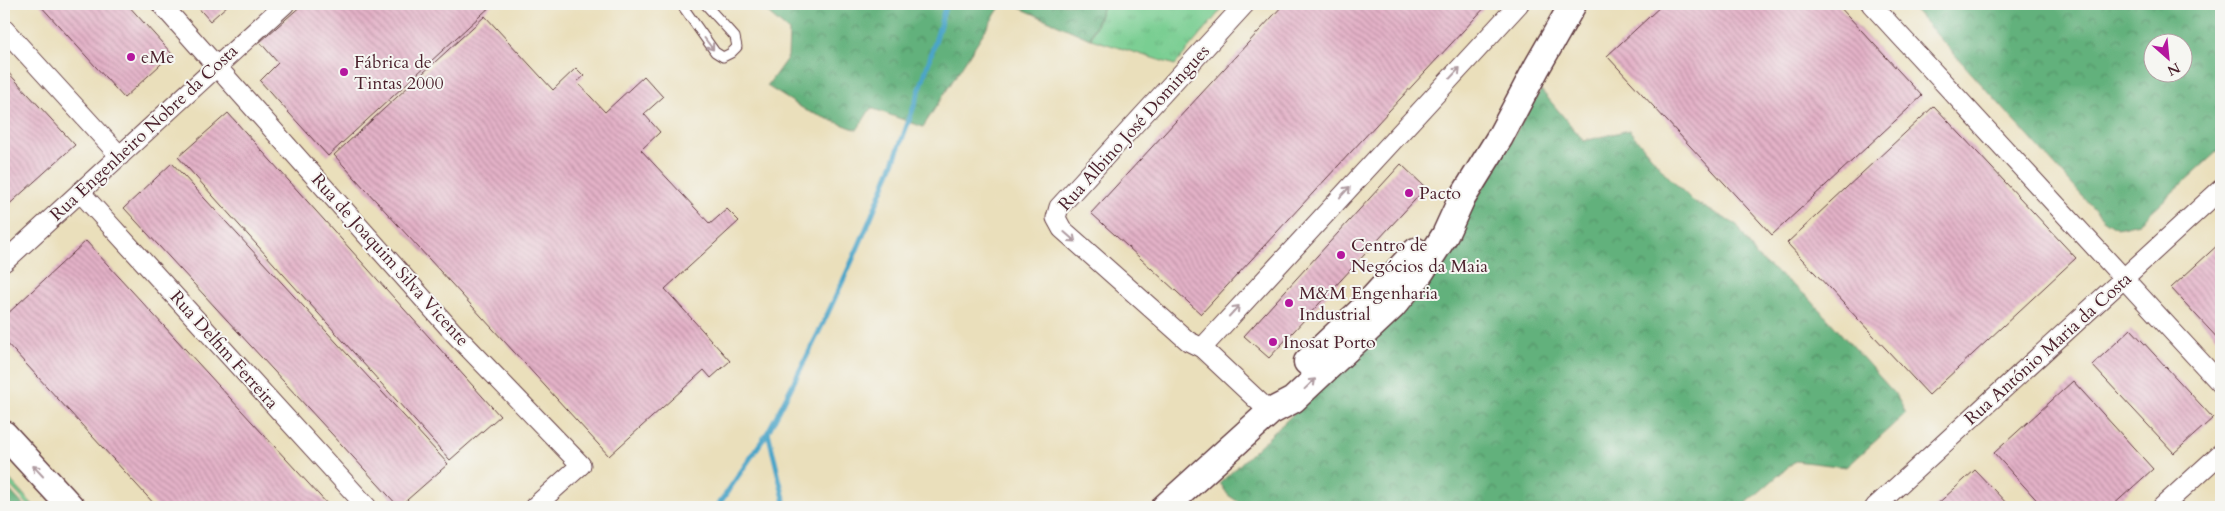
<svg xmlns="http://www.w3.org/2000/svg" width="2225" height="511" viewBox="0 0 2225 511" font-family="Cardo,serif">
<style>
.grass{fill:url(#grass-tufts);stroke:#62765e}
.forest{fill:url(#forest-crowns);stroke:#566854;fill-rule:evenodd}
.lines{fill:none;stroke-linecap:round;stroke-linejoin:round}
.stream{stroke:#4ba5c8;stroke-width:5}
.building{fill:url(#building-back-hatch)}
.lane-casing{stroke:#623c41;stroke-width:11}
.street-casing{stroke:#623c41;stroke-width:21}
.secondary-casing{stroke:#623c41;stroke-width:29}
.lane{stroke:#fff;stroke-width:9}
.street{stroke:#fff;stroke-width:19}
.secondary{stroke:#fff;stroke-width:26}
.oneway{stroke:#ae9aa0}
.poi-dot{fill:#b5179e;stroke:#f6f6f2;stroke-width:2}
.labels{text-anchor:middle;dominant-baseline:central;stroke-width:4;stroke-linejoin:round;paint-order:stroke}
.poi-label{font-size:18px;fill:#4a1f2b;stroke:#f6f6f2;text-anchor:start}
.street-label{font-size:18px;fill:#4a1f2b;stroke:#f6f6f2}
</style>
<defs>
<pattern id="grass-tufts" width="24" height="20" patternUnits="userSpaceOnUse" patternTransform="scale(1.25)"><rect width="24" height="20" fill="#79ce92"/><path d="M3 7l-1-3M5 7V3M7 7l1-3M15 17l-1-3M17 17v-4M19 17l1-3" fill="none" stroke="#6ab07e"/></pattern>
<pattern id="forest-crowns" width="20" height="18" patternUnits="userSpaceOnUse" patternTransform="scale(1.25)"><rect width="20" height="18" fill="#62b17c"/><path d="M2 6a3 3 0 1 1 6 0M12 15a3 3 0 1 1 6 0" fill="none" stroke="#538f66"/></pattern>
<pattern id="building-back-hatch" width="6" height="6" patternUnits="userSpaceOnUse" patternTransform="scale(1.25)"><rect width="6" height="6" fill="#e4b2c8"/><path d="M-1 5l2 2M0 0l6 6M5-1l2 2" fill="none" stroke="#bb90a3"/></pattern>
</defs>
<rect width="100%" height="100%" fill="#f6f6f2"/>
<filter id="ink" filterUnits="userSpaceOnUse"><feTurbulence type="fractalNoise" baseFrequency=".02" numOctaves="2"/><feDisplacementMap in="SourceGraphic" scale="10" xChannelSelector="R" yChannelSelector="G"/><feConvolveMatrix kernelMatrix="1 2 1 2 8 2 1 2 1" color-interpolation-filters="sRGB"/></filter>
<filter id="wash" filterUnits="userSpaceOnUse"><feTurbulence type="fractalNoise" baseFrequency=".0096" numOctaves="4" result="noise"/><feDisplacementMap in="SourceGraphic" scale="20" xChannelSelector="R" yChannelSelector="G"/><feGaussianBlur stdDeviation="1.12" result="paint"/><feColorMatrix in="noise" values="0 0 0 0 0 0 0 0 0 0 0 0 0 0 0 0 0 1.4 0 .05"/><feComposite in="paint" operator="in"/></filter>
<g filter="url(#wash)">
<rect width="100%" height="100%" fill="#eadfbb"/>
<g class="grass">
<polygon points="1104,4 1226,4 1175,65 1091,39"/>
<polygon points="4,473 35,507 30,507 4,479"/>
</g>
<g class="forest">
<polygon points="757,4 1002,4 923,127 871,108 857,130 807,111 767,86 788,57 789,31"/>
<polygon points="1011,4 1104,4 1090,39"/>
<path d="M1909 4H2221V148L2139 223 2117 228 2103 219ZM2182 42V72H2152V42Z"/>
<polygon points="1541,90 1584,141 1629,130 1666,174 1693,201 1737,225 1757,257 1809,298 1896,395 1906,413 1847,467 1795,461 1742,507 1246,507 1228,495 1220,483 1421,294"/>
<polygon points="4,484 25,507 4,507"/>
</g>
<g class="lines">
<g class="stream">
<polyline points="717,507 768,432"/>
<path d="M786 507 768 432C840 296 905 153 946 4"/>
</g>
</g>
<g id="blocks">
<g class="building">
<polygon points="39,4 127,4 172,54 124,98"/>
<polygon points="195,4 229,4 210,21"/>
<polygon points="303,4 493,4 328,156 260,81 278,63 260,42"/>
<polygon points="1284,4 1488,4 1201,314 1091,213"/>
<polygon points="1663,4 1837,4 1922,96 1772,235 1607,56"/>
<polygon points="485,16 553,90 576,68 584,76 577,82 605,112 644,76 663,97 644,114 660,132 641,150 710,224 727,209 739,221 665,289 730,361 711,378 704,370 609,456 334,155"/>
<polygon points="4,68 75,145 4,209"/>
<polygon points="1934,106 2076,258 1929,395 1787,243"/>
<polygon points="228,113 500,416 450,460 178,157"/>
<polygon points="172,163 448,464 399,507 124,208"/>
<polygon points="1401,164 1426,188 1269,358 1244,336"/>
<polygon points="86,241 330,507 157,507 4,340 4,317"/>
<polygon points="2221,242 2221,342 2171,288"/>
<polygon points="2131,329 2213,418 2174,453 2092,365"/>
<polygon points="2073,381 2153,469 2111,507 2043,507 1994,453"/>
<polygon points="1975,470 2010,507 1934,507"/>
</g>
</g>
</g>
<g filter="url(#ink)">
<use href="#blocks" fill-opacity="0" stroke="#623c41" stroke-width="1"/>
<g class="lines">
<defs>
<polyline id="lane" points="681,4 715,52 723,57 731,53 737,47 735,37 705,4"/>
<g id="street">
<polyline points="161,4 452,331 581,465 534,507"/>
<polyline points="1245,4 1059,207 1056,218 1062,229 1188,341 1202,348 1270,412"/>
<polyline points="1871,4 2221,384"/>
<polyline points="4,29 120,156"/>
<polyline points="80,192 367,507"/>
<polyline points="4,262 285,4"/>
<polyline points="1202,348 1519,4"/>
<polyline points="1875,507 2221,189"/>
<polyline points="2162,507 2221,453"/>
</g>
<g id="secondary">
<polyline points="1307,362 1362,310 1416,251"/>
<polyline points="4,434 71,507"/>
<polyline points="1165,507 1270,412 1293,400 1392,307 1419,275 1445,235 1461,200 1500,137 1537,67 1573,4"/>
</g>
</defs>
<use href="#lane" class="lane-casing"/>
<use href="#street" class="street-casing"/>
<use href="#secondary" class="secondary-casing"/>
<use href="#lane" class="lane"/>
<use href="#street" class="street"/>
<use href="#secondary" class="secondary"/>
</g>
<defs><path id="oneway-shaft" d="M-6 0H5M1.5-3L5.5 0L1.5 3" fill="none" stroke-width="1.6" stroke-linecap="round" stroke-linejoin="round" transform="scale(1.25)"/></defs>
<g class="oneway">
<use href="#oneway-shaft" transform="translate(709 44) rotate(53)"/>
<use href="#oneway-shaft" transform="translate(1455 73) rotate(-47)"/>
<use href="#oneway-shaft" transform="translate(1345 192) rotate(-47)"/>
<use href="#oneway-shaft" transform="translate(1070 237) rotate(41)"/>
<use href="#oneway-shaft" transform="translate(1234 311) rotate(-47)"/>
<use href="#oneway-shaft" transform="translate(1310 384) rotate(-43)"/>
<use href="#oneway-shaft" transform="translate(38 471) rotate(-133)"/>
</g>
</g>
<g class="poi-dot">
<circle cx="131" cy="57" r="5"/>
<circle cx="344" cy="72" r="5"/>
<circle cx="1409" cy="193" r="5"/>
<circle cx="1341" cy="255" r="5"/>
<circle cx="1289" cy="303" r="5"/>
<circle cx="1273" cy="342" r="5"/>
</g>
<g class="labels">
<g class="poi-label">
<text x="141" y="57">eMe</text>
<text x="354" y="62">Fábrica de<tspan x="354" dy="21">Tintas 2000</tspan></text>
<text x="1419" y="193">Pacto</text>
<text x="1351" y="245">Centro de<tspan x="1351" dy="21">Negócios da Maia</tspan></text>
<text x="1299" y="293">M&amp;M Engenharia<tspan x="1299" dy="21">Industrial</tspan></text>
<text x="1283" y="342">Inosat Porto</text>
</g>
<g class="street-label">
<text transform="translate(1134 128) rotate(-48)">Rua Albino José Domingues</text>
<text transform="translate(144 133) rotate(-43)">Rua Engenheiro Nobre da Costa</text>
<text transform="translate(390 260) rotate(48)">Rua de Joaquim Silva Vicente</text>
<text transform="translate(2048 349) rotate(-42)">Rua António Maria da Costa</text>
<text transform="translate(224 350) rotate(48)">Rua Delfim Ferreira</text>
</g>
</g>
<rect width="2225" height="511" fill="none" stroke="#f6f6f2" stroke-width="20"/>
<g transform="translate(2168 58) rotate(153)"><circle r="24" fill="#f6f6f2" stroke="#b1a0a2"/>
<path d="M0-4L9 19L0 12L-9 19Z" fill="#b5179e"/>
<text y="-8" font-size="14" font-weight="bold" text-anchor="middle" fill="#4a1f2b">N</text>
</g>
</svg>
